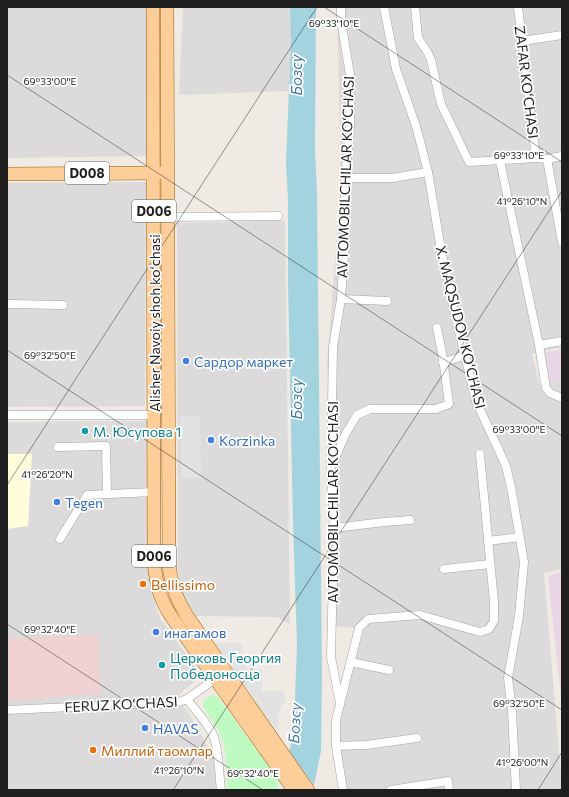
<svg xmlns="http://www.w3.org/2000/svg" width="569" height="797" viewBox="0 0 569 797" font-family="Commissioner,sans-serif">
<style>
.residential{fill:#dcdadb}
.commercial{fill:#f0d2d2}
.industrial{fill:#e8d5e5}
.education{fill:#fffddc}
.park{fill:#bffac1}
.parking{fill:#e2e2e2}
.water{fill:#a3d3de}
.lines{fill:none;stroke-linecap:round;stroke-linejoin:round}
.street-casing{stroke:#a5a5a5;stroke-width:9}
.primary-casing{stroke:#975e00;stroke-width:14}
.street{stroke:#fff;stroke-width:8}
.primary{stroke:#fdce9a;stroke-width:13}
.ticks{fill:none;stroke:#1e1e1e;stroke-width:1;stroke-opacity:0.45}
.shop-dot{fill:#3f7fe0;stroke:#fff;stroke-width:1.5}
.culture-dot{fill:#0f9aa8;stroke:#fff;stroke-width:1.5}
.food-dot{fill:#e8710a;stroke:#fff;stroke-width:1.5}
.labels{text-anchor:middle;dominant-baseline:central;stroke-width:3.5;stroke-linejoin:round;paint-order:stroke}
.shield{fill:#fff;stroke:#626262;stroke-width:1}
.shield-label{font-size:13px;font-weight:bold;fill:#1e1e1e}
.street-label{font-size:14px;fill:#1e1e1e;stroke:#fff}
.shop-label{font-size:14px;fill:#366cbe;stroke:#fff;text-anchor:start}
.culture-label{font-size:14px;fill:#0d838f;stroke:#fff;text-anchor:start}
.food-label{font-size:14px;fill:#c56008;stroke:#fff;text-anchor:start}
.water-label{font-size:15px;font-style:italic;fill:#457aa7;stroke:#fff}
.ticks-label{font-size:10px;text-anchor:middle;fill:#1e1e1e;stroke:#fff;stroke-width:3.5;stroke-linejoin:round;paint-order:stroke}
</style>
<rect width="100%" height="100%" fill="#efeae3"/>
<g class="residential">
<polygon points="7,7 147,7 147,156 7,158"/>
<polygon points="183,7 290,7 291,40 289,91 179,95"/>
<polygon points="337,7 562,7 562,347 532,354 539,383 562,379 562,569 544,573 562,790 344,790 334,707 355,628 334,626 327,364 341,185"/>
<polygon points="146,182 145,406 7,407 7,183"/>
<polygon points="285,220 290,623 283,622 279,617 194,616 180,588 178,572 177,223"/>
<polygon points="150,421 147,542 155,603 160,618 201,675 177,697 191,717 213,756 217,790 7,790 7,422"/>
</g>
<polygon class="commercial" points="98,635 100,694 7,701 7,639"/>
<g class="industrial">
<polygon points="562,349 562,379 542,383 535,355"/>
<polygon points="562,572 562,706 548,576"/>
</g>
<polygon class="education" points="7,454 32,454 28,526 7,529"/>
<path class="park" d="M213 695 217 696 279 780 277 790H227C226 773 228 749 220 734 216 724 208 716 203 707 201 701 208 698 213 695Z"/>
<g class="parking">
<polygon points="180,416 200,416 201,478 181,478"/>
<polygon points="215,643 242,643 242,662 248,670 262,669 262,691 284,691 286,701 282,704 278,716 279,734"/>
</g>
<polygon class="water" points="290,7 316,7 315,149 317,192 322,672 321,751 314,785 289,752 293,737 294,726 297,645 293,523 288,280 288,200 286,163 291,40"/>
<g class="lines">
<defs>
<g id="street">
<polyline points="384,7 396,69 416,126 428,172 441,250 455,315 476,401 506,466 511,487 518,527 524,562 519,616 508,678 512,711 516,790"/>
<polyline points="415,7 418,38 428,53 431,60 441,104 469,162 536,158 547,159 562,156"/>
<polyline points="518,7 536,158"/>
<polyline points="522,41 562,35"/>
<polyline points="547,159 562,242"/>
<polyline points="500,161 539,345 546,388 550,393 562,398"/>
<polyline points="345,178 393,178 428,172"/>
<polyline points="167,217 278,216"/>
<polyline points="341,299 387,301"/>
<polyline points="7,304 63,305"/>
<polyline points="539,345 562,341"/>
<polyline points="443,363 465,355"/>
<polyline points="7,415 154,415"/>
<polyline points="58,447 106,446 107,494"/>
<polyline points="333,463 346,433 357,415 370,409 436,409 449,404 443,358 437,328"/>
<polyline points="334,528 384,522 410,520"/>
<polyline points="60,539 87,495 154,492"/>
<polyline points="488,541 520,537"/>
<polyline points="444,569 490,564"/>
<polyline points="351,662 389,670"/>
<path d="M187 699C195 710 207 722 213 735 219 748 219 775 221 790"/>
<polyline points="340,704 331,657 334,528 331,467 333,347 341,299 345,240 345,178 350,129 350,75 341,20 341,7"/>
<polyline points="7,710 137,704 173,704 187,699 215,679"/>
<polyline points="336,746 366,745 417,738"/>
<polyline points="343,790 336,746 336,720 359,628 368,619 420,615 480,632 489,629 494,621 494,602 480,454"/>
<polyline points="391,790 448,781 449,790"/>
</g>
<g id="primary">
<path d="M153 7 154 562C156 583 159 598 171 616L294 790"/>
<path d="M167 7 169 562C170 583 176 599 187 616L308 790"/>
<polyline points="7,174 161,173"/>
</g>
</defs>
<use href="#street" class="street-casing"/>
<use href="#primary" class="primary-casing"/>
<use href="#street" class="street"/>
<use href="#primary" class="primary"/>
</g>
<path class="ticks" d="M324 7 562 162M7 75 562 436M7 350 562 710M7 485 317 7M7 624 263 790M173 790 562 191M538 790 562 752"/>
<g class="shop-dot">
<circle cx="186" cy="361" r="4"/>
<circle cx="211" cy="440" r="4"/>
<circle cx="57" cy="502" r="4"/>
<circle cx="156" cy="632" r="4"/>
<circle cx="145" cy="728" r="4"/>
</g>
<g class="culture-dot">
<circle cx="85" cy="431" r="4"/>
<circle cx="162" cy="665" r="4"/>
</g>
<g class="food-dot">
<circle cx="143" cy="584" r="4"/>
<circle cx="93" cy="750" r="4"/>
</g>
<g class="labels">
<g class="shield">
<rect x="65" y="162" width="44" height="22" rx="3"/>
<rect x="132" y="200" width="44" height="22" rx="3"/>
<rect x="132" y="545" width="44" height="22" rx="3"/>
</g>
<g class="shield-label">
<text x="87" y="173">D008</text>
<text x="154" y="211">D006</text>
<text x="154" y="556">D006</text>
</g>
<g class="street-label">
<text transform="translate(527 82) rotate(83)">ZAFAR KO‘CHASI</text>
<text transform="translate(345 177) rotate(-88)">AVTOMOBILCHILAR KO‘CHASI</text>
<text transform="translate(154 323) rotate(-90)">Alisher Navoiy shoh koʻchasi</text>
<text transform="translate(461 327) rotate(76)">X. MAQSUDOV KO‘CHASI</text>
<text transform="translate(332 502) rotate(-90)">AVTOMOBILCHILAR KO‘CHASI</text>
<text transform="translate(121 704) rotate(-3)">FERUZ KO‘CHASI</text>
</g>
<g class="shop-label">
<text x="194" y="361">Сардор маркет</text>
<text x="219" y="440">Korzinka</text>
<text x="65" y="502">Tegen</text>
<text x="164" y="632">инагамов</text>
<text x="153" y="728">HAVAS</text>
</g>
<g class="culture-label">
<text x="93" y="431">М. Юсупова 1</text>
<text x="170" y="657">Церковь Георгия<tspan x="170" dy="16">Победоносца</tspan></text>
</g>
<g class="food-label">
<text x="151" y="584">Bellissimo</text>
<text x="101" y="750">Миллий таомлар</text>
</g>
<g class="water-label">
<text transform="translate(296 75) rotate(-90)">Бозсу</text>
<text transform="translate(296 399) rotate(-90)">Бозсу</text>
<text transform="translate(294 723) rotate(-87)">Бозсу</text>
</g>
</g>
<g class="ticks-label">
<text x="334" y="27">69°33'10"E</text>
<text x="50" y="85">69°33'00"E</text>
<text x="519" y="159">69°33'10"E</text>
<text x="522" y="205">41°26'10"N</text>
<text x="50" y="359">69°32'50"E</text>
<text x="519" y="433">69°33'00"E</text>
<text x="47" y="478">41°26'20"N</text>
<text x="50" y="633">69°32'40"E</text>
<text x="519" y="707">69°32'50"E</text>
<text x="522" y="766">41°26'00"N</text>
<text x="179" y="774">41°26'10"N</text>
<text x="253" y="777">69°32'40"E</text>
</g>
<rect width="569" height="797" fill="none" stroke="#1e1e1e" stroke-width="16"/>
</svg>
